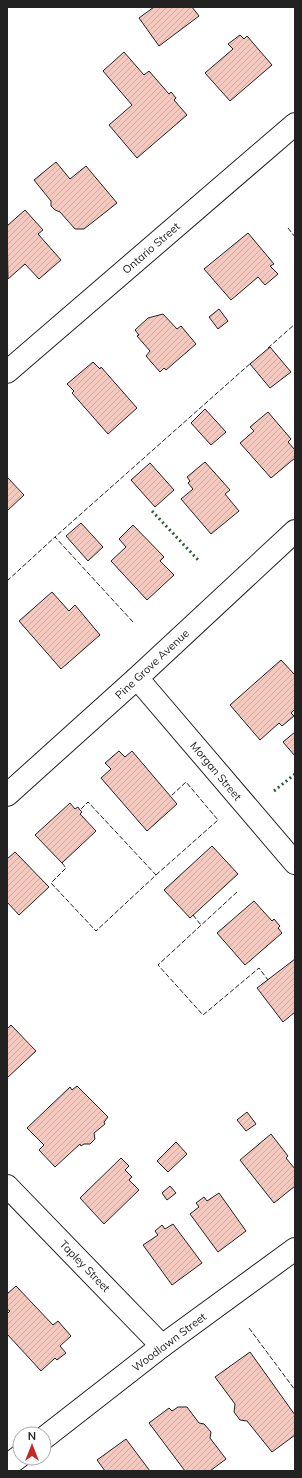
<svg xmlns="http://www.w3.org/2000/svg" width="302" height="1478" viewBox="0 0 302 1478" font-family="Mulish,sans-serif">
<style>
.building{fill:url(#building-hatch);stroke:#222}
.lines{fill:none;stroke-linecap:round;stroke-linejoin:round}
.minor-casing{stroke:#222;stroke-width:24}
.minor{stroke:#fff;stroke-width:22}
.hedge{stroke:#2f5e38;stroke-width:3;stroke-dasharray:2 3;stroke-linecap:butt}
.fence{stroke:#222;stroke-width:1;stroke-dasharray:5 2;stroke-linecap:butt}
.labels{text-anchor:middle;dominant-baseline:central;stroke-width:3;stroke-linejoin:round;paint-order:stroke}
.street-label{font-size:11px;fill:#222;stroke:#fff}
</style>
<defs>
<pattern id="building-hatch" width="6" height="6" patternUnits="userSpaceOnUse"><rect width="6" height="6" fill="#f3c9c0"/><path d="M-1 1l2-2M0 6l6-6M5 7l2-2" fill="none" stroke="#d0aca5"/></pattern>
</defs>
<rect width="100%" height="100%" fill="#fff"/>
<g class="building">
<polygon points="154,7 192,7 199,16 159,46 139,18"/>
<polygon points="240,35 244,39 247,36 272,65 230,101 205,73 233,49 228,44"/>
<polygon points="124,52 144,75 149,71 169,94 171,92 176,98 174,100 187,115 137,158 109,125 132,105 103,71"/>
<polygon points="56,162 70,179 86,166 117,203 84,229 75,229 60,212 55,210 51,206 51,201 34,180"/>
<polygon points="25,210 43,230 38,234 61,260 39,279 25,264 8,279 7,226"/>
<polygon points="248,233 274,264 270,266 278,274 265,285 258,277 231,300 204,269"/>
<polygon points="219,309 228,321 218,329 209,317"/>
<polygon points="163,314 177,329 181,326 196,344 166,370 164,368 160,372 146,356 150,351 137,336 139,335 135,330 148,318"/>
<polygon points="270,347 291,372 270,388 250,364"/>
<polygon points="93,362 100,369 101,367 137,408 108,434 72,393 74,391 67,384"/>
<polygon points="205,409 226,432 211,445 191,423"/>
<polygon points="268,412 291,439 288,442 295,450 295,458 271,478 240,443 254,431 250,427"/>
<polygon points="205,462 230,490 225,494 239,511 211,534 181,499 193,489 188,483 190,481 187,477"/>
<polygon points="150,463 174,490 155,507 131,480"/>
<polygon points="7,477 24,495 7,511"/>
<polygon points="81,523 103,547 88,561 66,536"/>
<polygon points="133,525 164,557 160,561 174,575 147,600 111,561 126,547 119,539"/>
<polygon points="52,592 69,611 75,605 100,635 61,669 19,621"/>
<polygon points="281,660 295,675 295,709 291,713 294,716 282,726 279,723 260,740 230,705"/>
<polygon points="295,732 295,756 283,742"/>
<polygon points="119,751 125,757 132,751 177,804 147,831 101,778 111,769 105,763"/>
<polygon points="70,803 75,809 78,807 80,810 82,812 80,814 96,831 62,863 35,835"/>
<polygon points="212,846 238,874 190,918 164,890"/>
<polygon points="15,852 49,887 19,915 7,902 7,859"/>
<polygon points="254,901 272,921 274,919 280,926 278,928 282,933 245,965 217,933"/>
<polygon points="295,959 295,1012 283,1022 257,988"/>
<polygon points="11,1025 36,1051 7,1078 7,1029"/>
<polygon points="77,1086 108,1117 104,1122 105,1124 94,1133 95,1139 90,1144 84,1144 81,1146 80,1144 55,1167 39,1150 44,1145 27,1128 70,1087 72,1090"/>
<polygon points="247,1112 256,1124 246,1131 237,1120"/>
<polygon points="271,1134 288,1156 286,1158 295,1169 295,1186 274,1203 240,1160"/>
<polygon points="176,1142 187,1154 168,1172 157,1161"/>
<polygon points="121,1158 129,1166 125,1170 132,1177 129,1180 139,1190 104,1224 80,1198"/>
<polygon points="170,1186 176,1193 167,1200 162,1193"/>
<polygon points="219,1193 246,1231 218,1252 190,1214 199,1207 196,1203 204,1197 207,1201"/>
<polygon points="173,1224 202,1263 172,1285 143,1245 158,1235 155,1231 162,1225 165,1229"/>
<polygon points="16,1286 53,1325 58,1321 71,1336 60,1346 66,1353 57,1360 55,1358 41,1371 7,1334 7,1314 10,1311 7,1309 7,1294"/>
<polygon points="250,1352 295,1415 295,1435 272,1452 247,1421 240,1420 234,1412 235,1404 215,1377"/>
<polygon points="178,1407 187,1407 199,1423 204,1424 211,1432 210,1438 226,1459 210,1471 185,1471 149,1423 169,1408 172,1411"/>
<polygon points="126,1439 150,1471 105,1471 97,1460"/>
</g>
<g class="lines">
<defs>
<g id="minor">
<polyline points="7,372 295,124"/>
<polyline points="137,678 295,863"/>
<polyline points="7,795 137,678 295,531"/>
<polyline points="7,1186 162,1346"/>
<polyline points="44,1438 162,1346 295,1249"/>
<polyline points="7,1466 20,1456"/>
</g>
</defs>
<use href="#minor" class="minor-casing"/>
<use href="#minor" class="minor"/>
<g class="hedge">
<polyline points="152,511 200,562"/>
<polyline points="274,791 295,774"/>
</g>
<g class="fence">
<polyline points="288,228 295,237"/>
<polyline points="268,348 295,324"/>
<polyline points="7,581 55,537"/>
<polyline points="133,622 55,537 252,362"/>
<polyline points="62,863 66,868 51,883 96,931 156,875 88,802 80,810"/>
<polyline points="156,875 218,820 186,782 171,796"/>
<polyline points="237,892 158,965 203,1015 259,968 268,980"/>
<polyline points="193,915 201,925"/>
<polyline points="249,1328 295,1390"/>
</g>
</g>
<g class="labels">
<g class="street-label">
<text transform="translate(151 248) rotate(-41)">Ontario Street</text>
<text transform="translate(152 664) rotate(-43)">Pine Grove Avenue</text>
<text transform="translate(216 771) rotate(50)">Morgan Street</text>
<text transform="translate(85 1266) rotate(46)">Tapley Street</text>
<text transform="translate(169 1342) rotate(-37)">Woodlawn Street</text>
</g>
</g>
<rect width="302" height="1478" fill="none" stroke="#222222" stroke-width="16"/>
<g transform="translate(32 1446)"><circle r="19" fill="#ffffff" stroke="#a7a7a7"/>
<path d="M0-3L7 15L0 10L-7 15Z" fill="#c62828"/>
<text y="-6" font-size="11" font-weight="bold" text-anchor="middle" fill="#222222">N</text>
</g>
</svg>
